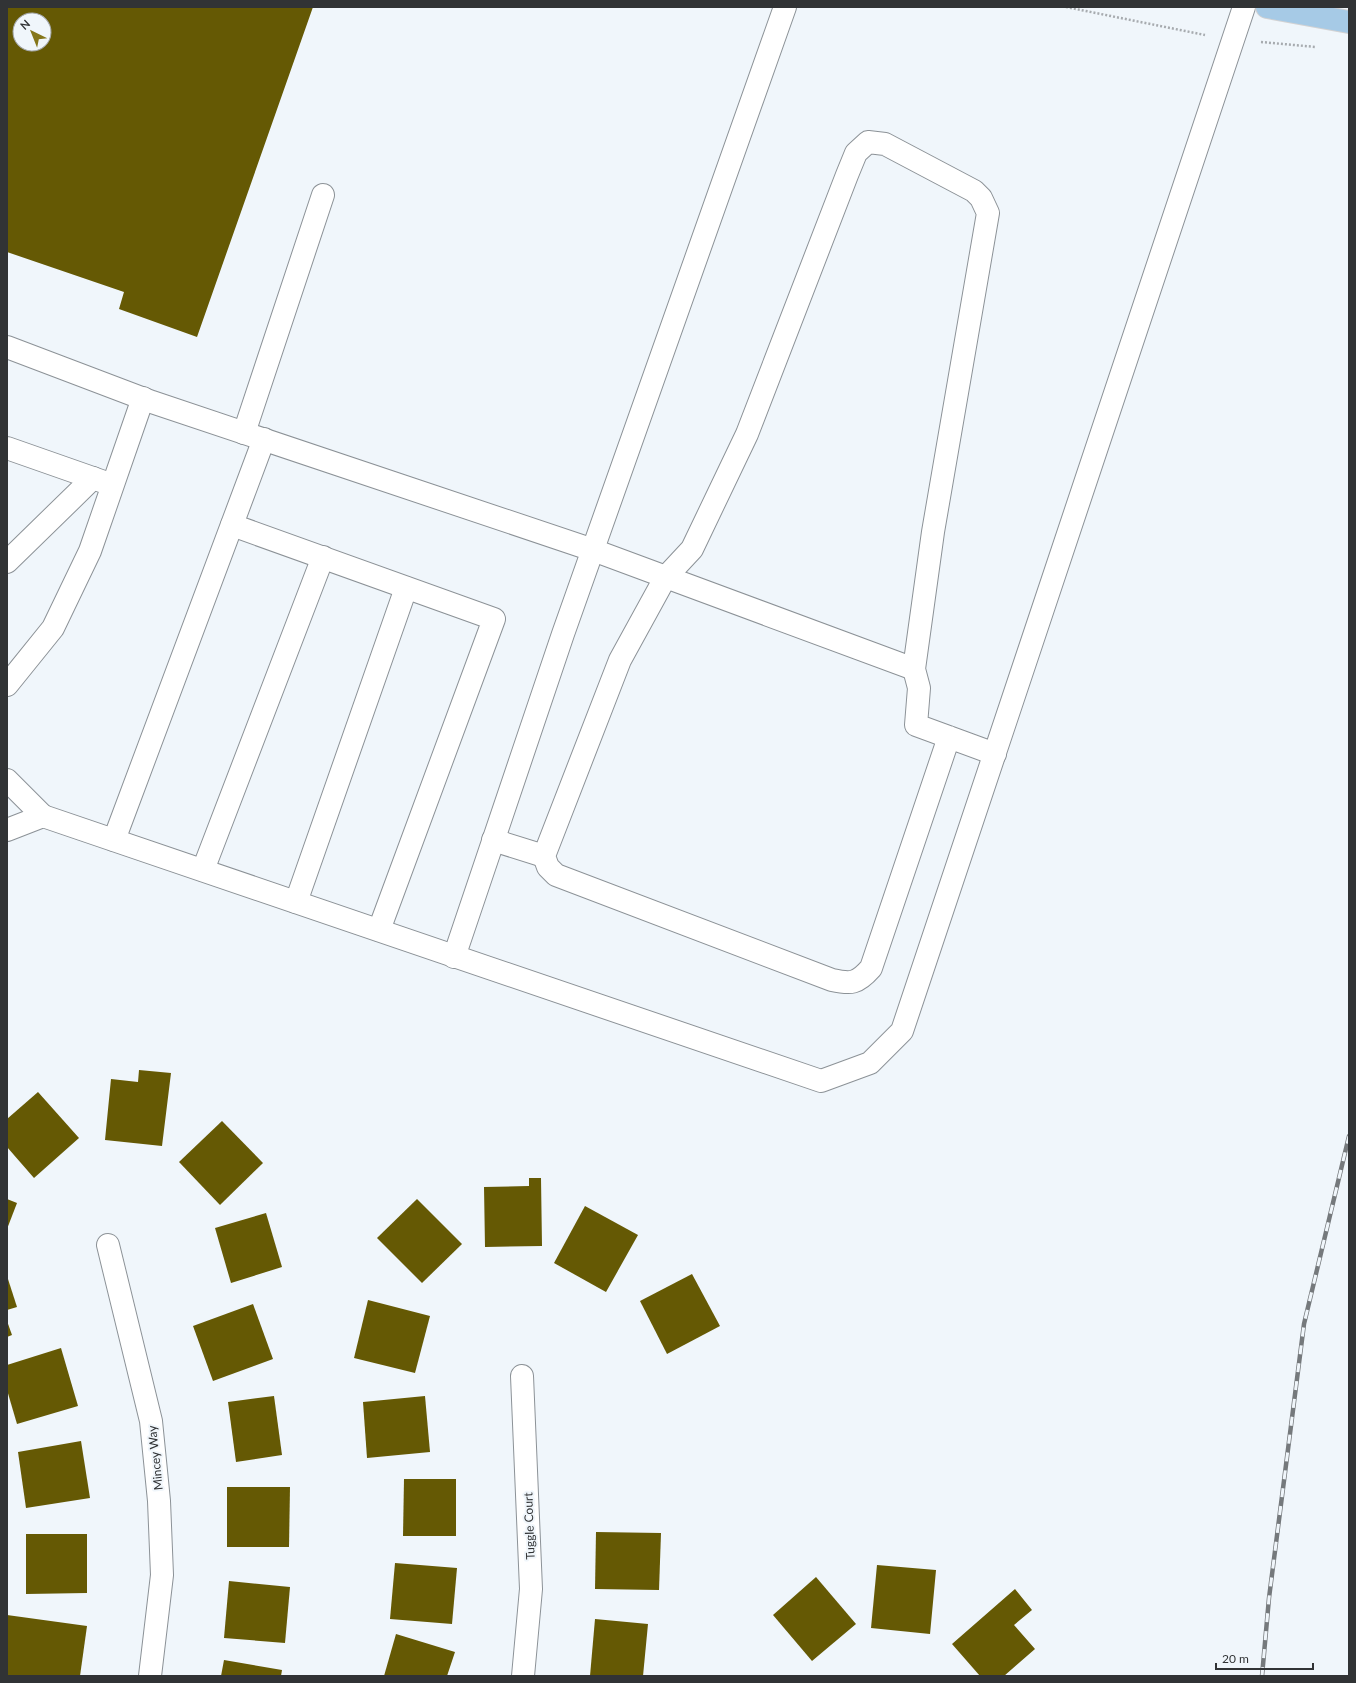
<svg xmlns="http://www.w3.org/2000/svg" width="1356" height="1683" viewBox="0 0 1356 1683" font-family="Lato,sans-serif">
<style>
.building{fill:#655904;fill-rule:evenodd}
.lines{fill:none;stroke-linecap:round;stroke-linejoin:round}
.minor-casing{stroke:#8c9297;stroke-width:24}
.major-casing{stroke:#d2d2d3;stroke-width:24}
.path{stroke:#a7abaf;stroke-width:2.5;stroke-dasharray:2 2;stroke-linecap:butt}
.minor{stroke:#fff;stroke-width:22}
.major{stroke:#a6cae6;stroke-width:22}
.rail-casing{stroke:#75797c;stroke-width:4.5}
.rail{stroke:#f0f6fb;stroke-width:3;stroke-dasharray:9;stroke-linecap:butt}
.labels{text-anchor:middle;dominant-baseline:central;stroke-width:4;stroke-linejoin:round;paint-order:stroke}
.street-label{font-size:12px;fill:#313335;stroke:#f0f6fb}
</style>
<rect width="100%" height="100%" fill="#f0f6fb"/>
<g class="building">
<path d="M7 7H313L197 337 119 309 124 292 7 252ZM20 20H44V44H20Z"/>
<polygon points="139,1070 171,1073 162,1146 105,1140 111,1079 138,1082"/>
<polygon points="38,1092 79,1138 34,1178 7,1147 7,1119"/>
<polygon points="222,1121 263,1163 220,1205 179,1162"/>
<polygon points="529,1178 541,1178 542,1246 485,1247 484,1187 529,1186"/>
<polygon points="7,1199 17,1203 7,1229"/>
<polygon points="417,1199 462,1244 422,1283 377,1238"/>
<polygon points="585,1206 638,1235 606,1292 554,1263"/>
<polygon points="266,1213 282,1267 231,1283 215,1228"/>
<polygon points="692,1274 720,1326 667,1354 640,1301"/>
<polygon points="7,1276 17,1307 7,1310"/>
<polygon points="368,1300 430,1316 415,1373 354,1358"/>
<polygon points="253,1304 273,1359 213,1381 193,1326"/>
<polygon points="7,1321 12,1335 7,1337"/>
<polygon points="61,1348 78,1406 17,1424 7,1390 7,1365"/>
<polygon points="274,1396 282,1455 236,1462 228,1402"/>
<polygon points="425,1396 430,1452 367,1458 363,1402"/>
<polygon points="81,1441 90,1498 26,1508 18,1452"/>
<polygon points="404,1479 456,1479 456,1536 403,1536"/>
<polygon points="227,1487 290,1487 289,1547 227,1547"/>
<polygon points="596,1532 661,1533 659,1590 595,1589"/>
<polygon points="26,1534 87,1534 87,1593 26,1594"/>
<polygon points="395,1563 457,1568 452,1624 390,1619"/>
<polygon points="877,1565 936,1570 930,1634 871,1628"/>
<polygon points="816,1577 856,1624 812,1661 773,1615"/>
<polygon points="229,1581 290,1587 285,1643 224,1638"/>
<polygon points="1015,1589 1032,1610 1014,1625 1035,1649 1004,1676 980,1676 952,1644"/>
<polygon points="7,1615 87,1626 80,1676 7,1676"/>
<polygon points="595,1619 648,1624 643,1676 590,1676"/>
<polygon points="396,1634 455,1652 447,1676 384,1676"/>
<polygon points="224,1660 282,1670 281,1676 221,1676"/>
</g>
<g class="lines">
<defs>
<g id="minor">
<polyline points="7,347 152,402 593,550 914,669"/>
<polyline points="244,433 323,195"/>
<polyline points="7,448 104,482"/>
<polyline points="232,525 494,619 379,930"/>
<polyline points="7,562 93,478"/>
<polyline points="7,685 53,628 90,551 143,398"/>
<path d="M949 737 871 968C857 984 851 984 832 980L556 875 548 867 544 856 620 660 665 578 692 549 747 434 847 175 856 153 868 142 885 144 974 191 981 198 988 213 933 532 914 669 919 688 916 725 995 754"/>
<polyline points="7,780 43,816"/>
<polyline points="7,830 43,816 821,1081 870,1063 902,1031 1244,7"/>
<polyline points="114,840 264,439"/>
<polyline points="493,840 544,856"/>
<polyline points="203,870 323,557"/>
<polyline points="296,902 406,588"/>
<polyline points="454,957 563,634 785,7"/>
<polyline points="108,1245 151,1421 159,1501 162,1575 150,1676"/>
<polyline points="522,1376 531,1589 523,1676"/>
</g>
<polyline id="major" points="1267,7 1349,22"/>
</defs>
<use href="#minor" class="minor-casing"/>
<use href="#major" class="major-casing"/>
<g class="path">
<polyline points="1066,7 1205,35"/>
<polyline points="1261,42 1316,47"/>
</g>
<use href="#minor" class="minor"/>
<use href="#major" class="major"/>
<defs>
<polyline id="rail" points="1262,1676 1269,1598 1304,1324 1349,1136"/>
</defs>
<use href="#rail" class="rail-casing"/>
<use href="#rail" class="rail"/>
</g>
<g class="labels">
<g class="street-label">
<text transform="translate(155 1458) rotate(-96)">Mincey Way</text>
<text transform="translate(529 1526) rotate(-92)">Tuggle Court</text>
</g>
</g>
<rect width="1356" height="1683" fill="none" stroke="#313335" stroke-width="16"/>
<g transform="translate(32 32) rotate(317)"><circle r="19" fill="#f0f6fb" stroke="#a4a8ac"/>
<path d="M0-3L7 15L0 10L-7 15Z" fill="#84761a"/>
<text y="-6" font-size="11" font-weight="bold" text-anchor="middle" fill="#313335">N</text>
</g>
<path d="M1216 1663v6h97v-6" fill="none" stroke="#313335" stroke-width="2"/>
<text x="1222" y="1663" font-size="12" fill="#313335" stroke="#f0f6fb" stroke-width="3" paint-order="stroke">20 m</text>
</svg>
